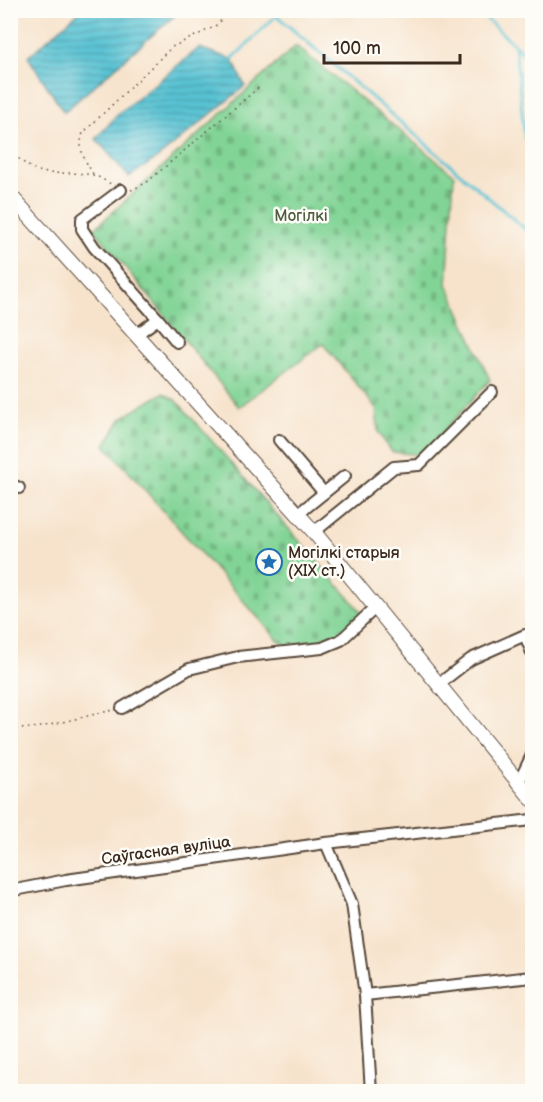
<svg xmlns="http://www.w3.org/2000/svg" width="543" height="1102" viewBox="0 0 543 1102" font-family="'Balsamiq Sans',sans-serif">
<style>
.cemetery{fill:url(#cemetery-stones);stroke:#5e7f5a;stroke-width:1.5}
.water{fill:url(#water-rules);stroke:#4a7678;stroke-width:1.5}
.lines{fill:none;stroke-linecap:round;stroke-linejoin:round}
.stream{stroke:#58c2d3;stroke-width:3}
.minor-casing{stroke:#574638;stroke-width:14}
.major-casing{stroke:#574638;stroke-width:16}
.path{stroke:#574638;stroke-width:1.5;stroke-dasharray:1.5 4.5;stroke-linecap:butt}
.minor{stroke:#fff;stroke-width:10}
.major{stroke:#fff;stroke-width:14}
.labels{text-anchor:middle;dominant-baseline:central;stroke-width:5;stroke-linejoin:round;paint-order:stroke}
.park-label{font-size:16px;fill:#505d42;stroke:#fdfcf7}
.poi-label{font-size:16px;fill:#3b2a1e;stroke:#fdfcf7;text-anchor:start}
.street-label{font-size:16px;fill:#3b2a1e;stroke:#fdfcf7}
</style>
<defs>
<pattern id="cemetery-stones" width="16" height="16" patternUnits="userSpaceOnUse" patternTransform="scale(1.5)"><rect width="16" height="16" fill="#82d496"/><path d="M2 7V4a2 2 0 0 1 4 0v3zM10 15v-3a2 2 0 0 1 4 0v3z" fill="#71b681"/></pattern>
<pattern id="water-rules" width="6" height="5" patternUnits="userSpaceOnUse" patternTransform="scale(1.5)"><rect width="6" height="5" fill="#58c2d3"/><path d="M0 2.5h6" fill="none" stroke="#4a9eab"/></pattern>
</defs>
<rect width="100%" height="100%" fill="#fdfcf7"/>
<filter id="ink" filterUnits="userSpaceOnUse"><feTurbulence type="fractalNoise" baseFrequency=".0167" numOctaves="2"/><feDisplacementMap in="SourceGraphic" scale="12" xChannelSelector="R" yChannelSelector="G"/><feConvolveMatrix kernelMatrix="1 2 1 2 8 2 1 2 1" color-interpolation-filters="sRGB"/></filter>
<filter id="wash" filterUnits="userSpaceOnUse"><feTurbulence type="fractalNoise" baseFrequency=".008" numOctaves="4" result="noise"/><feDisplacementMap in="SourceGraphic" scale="24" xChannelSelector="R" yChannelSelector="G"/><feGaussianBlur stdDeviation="1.35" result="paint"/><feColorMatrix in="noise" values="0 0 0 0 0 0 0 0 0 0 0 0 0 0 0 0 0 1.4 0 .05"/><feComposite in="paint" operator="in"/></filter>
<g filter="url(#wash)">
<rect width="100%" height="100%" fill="#f7e3cc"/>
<g class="cemetery">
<polygon points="296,46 454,175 447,284 490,380 422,455 392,452 378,432 376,408 323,344 239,407 94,229"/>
<polygon points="163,393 176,400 359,609 362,615 335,638 286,649 105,445 122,418"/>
</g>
<g class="water">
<polygon points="80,11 180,11 64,112 28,57"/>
<polygon points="199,48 232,59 245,86 159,157 129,177 96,139 118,114"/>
</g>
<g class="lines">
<g class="stream">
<polyline points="477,10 532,61"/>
<polyline points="277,16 532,235"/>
<polyline points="515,45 525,139 532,145"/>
<polyline points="232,59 282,10"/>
</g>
</g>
</g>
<g filter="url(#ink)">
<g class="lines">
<defs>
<g id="minor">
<polyline points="121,190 82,219 82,229 94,247 158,319"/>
<polyline points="136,335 158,319 177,342"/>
<polyline points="279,440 324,493"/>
<polyline points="10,484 19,488"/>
<polyline points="298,514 345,476"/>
<polyline points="314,532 394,467 419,465 492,392"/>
<polyline points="439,684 471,659 525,635 532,653"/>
<polyline points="122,708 189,669 238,657 322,648 341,640 376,607"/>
<polyline points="519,782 532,755"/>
<polyline points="326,843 352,904 365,995 371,1092"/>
<polyline points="10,891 66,880 326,843 532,820"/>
<polyline points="365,995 532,977"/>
</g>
<polyline id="major" points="10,195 314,532 532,799"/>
</defs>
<use href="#minor" class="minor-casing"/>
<use href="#major" class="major-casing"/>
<g class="path">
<path d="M10 150C43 185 53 168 92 175 99 176 106 182 113 185"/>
<path d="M93 174C85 160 77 149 83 133L172 47 214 27 224 18 226 10"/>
<polyline points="131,190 146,183 258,88"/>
<polyline points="526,625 532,608"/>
<polyline points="10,730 41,727 113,710"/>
</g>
<use href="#minor" class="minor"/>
<use href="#major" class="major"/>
</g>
</g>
<defs>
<symbol id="sight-ring" viewBox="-11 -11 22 22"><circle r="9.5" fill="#fdfcf7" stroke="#1f6fb2" stroke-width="1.5"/><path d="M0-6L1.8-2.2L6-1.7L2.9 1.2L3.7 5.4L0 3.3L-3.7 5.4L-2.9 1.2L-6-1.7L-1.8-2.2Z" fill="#1f6fb2"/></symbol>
</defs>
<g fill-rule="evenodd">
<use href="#sight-ring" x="254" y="547" width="30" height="30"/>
</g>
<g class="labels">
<g class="park-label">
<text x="301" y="216">Могілкі</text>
</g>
<g class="poi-label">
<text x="288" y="553">Могілкі старыя<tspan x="288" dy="18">(XIX ст.)</tspan></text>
</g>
<g class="street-label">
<text transform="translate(166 851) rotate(-8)">Саўгасная вуліца</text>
</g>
</g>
<rect width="543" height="1102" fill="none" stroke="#fdfcf7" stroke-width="36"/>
<path d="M324 54v9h136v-9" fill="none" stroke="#3b2a1e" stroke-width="3"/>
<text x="333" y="54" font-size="18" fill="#3b2a1e" stroke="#fdfcf7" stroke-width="4.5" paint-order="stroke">100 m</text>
</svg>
